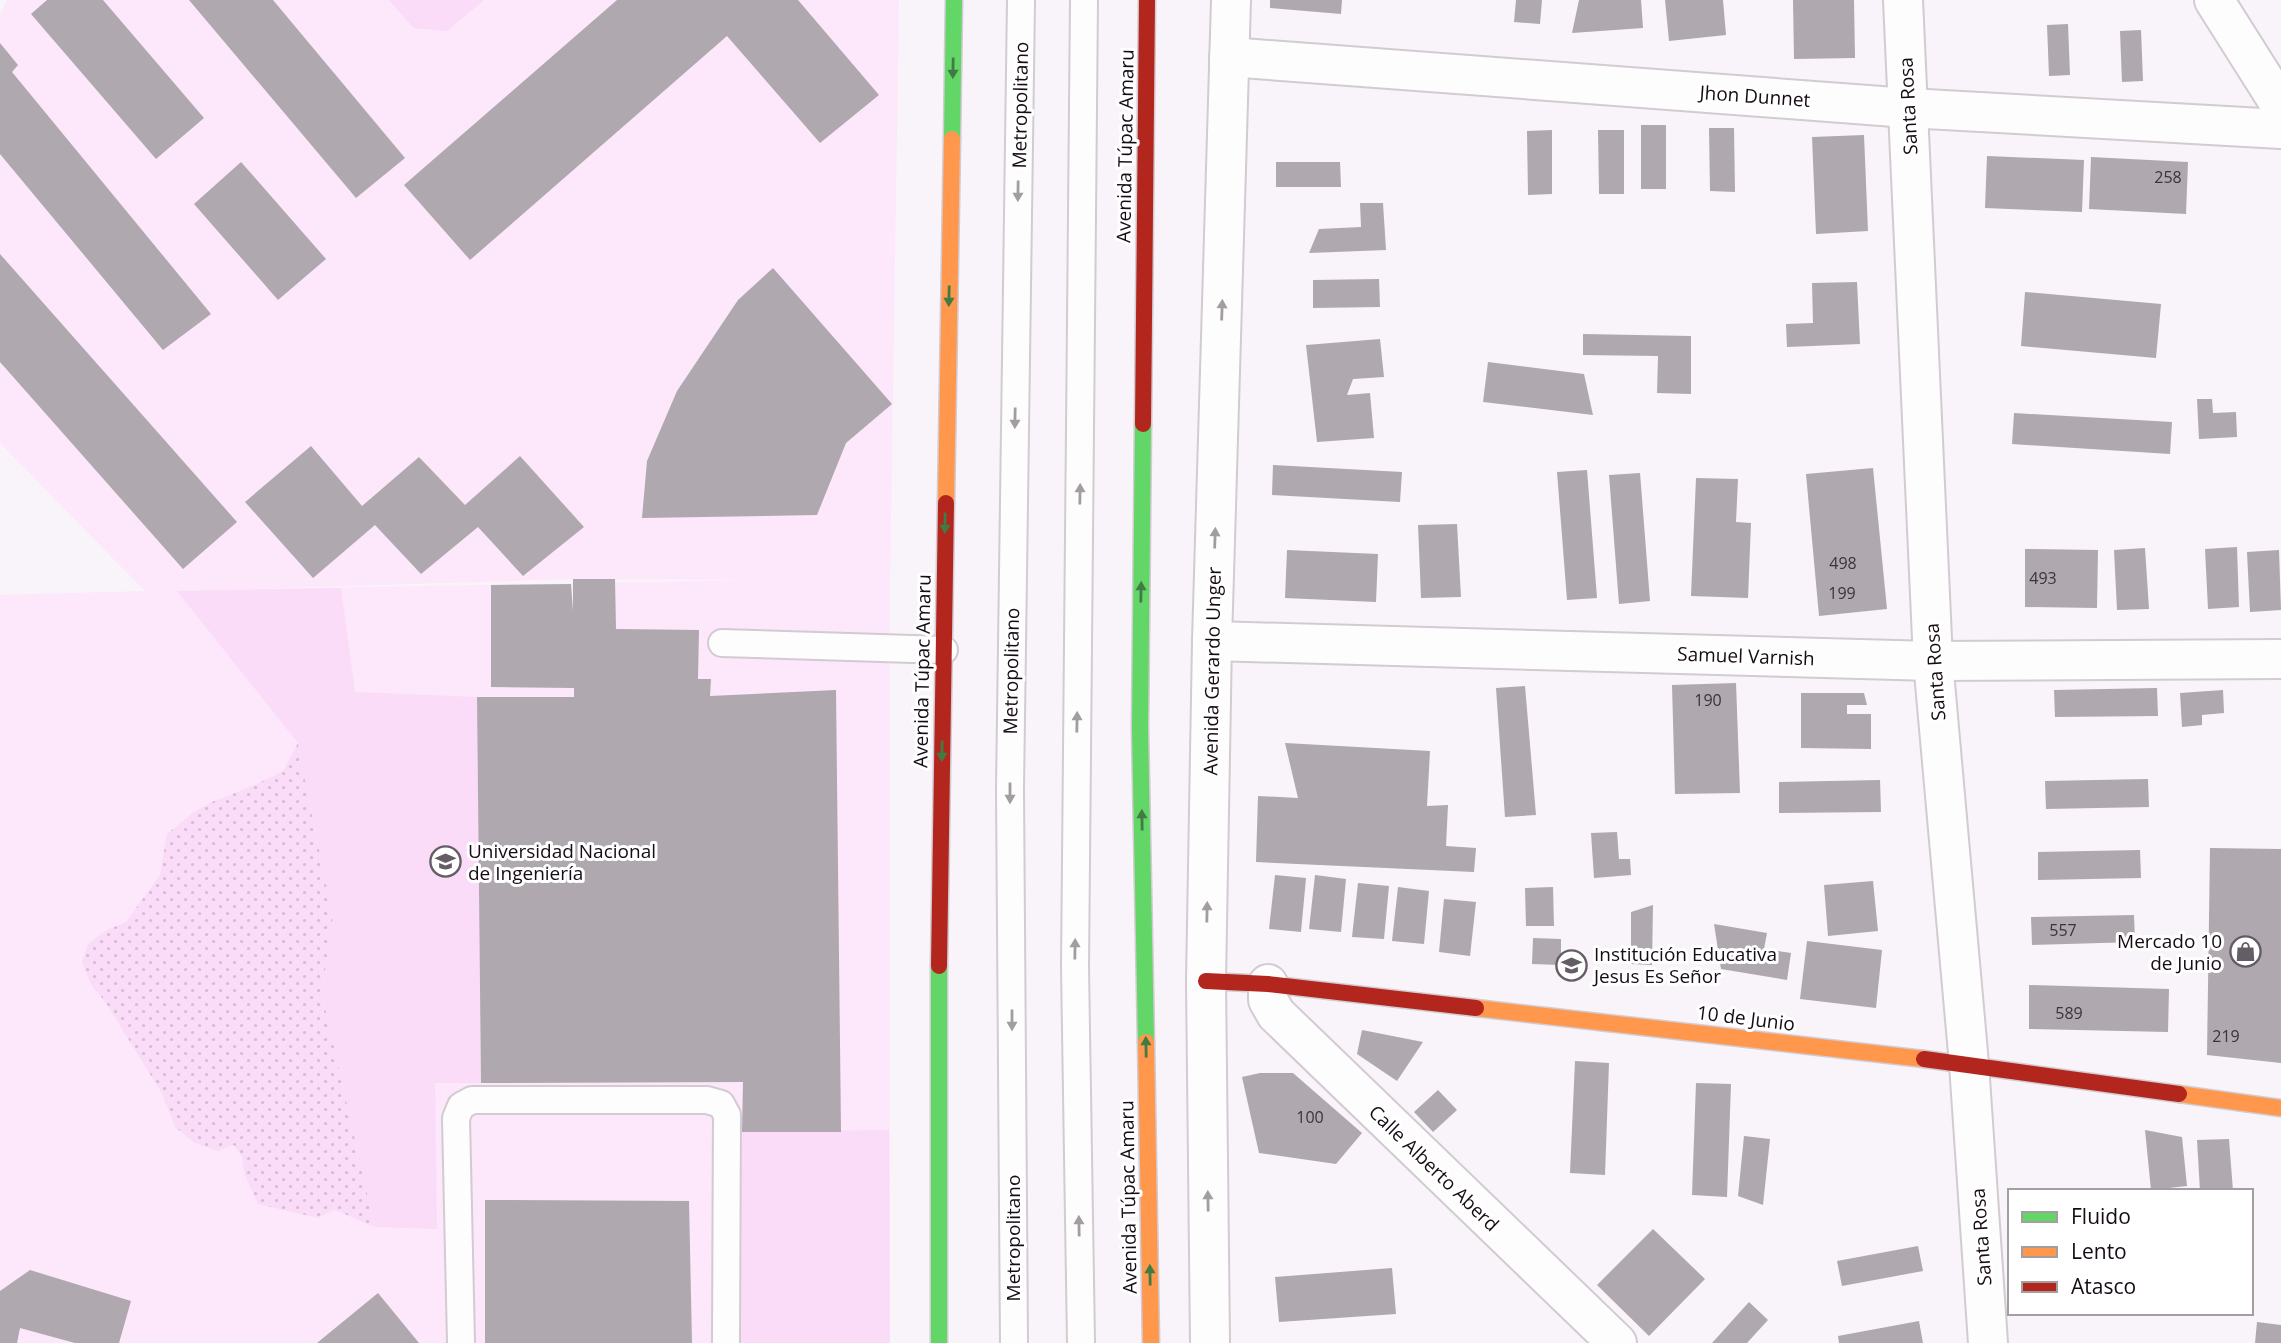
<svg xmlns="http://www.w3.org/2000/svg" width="2281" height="1343" viewBox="0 0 2281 1343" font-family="'Open Sans',sans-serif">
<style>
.built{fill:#fce7fb;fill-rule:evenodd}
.grass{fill:url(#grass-dots)}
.green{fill:#fadcf8}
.building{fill:#afa8ae}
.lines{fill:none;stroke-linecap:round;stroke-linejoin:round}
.lane-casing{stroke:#d2cbd2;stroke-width:30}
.street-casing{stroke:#d2cbd2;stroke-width:42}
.fast-casing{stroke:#d2cbd2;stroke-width:19}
.slow-casing{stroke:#d2cbd2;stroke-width:19}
.jam-casing{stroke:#d2cbd2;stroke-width:19}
.lane{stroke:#fefdfe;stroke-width:26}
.street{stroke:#fefdfe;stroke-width:38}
.fast{stroke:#63d668;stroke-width:16}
.slow{stroke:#ff974d;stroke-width:16}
.jam{stroke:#b3261e;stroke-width:16}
.oneway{fill:#407b43}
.oneway2{fill:#a19da1}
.labels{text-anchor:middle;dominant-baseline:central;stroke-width:6;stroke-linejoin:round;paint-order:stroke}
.number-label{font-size:16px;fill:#3c333b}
.street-label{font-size:19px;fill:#160c15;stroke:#fff}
.poi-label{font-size:19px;fill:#160c15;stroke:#fff;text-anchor:start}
</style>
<defs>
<pattern id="grass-dots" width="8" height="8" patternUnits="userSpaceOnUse" patternTransform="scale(1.75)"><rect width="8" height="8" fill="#fadcf8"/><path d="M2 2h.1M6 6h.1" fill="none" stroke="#d6bcd4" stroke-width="1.8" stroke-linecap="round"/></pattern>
</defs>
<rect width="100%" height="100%" fill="#f9f4f9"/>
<path class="built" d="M7 0H899L890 578V1343H0V595L145 591 0 443V16ZM573 579 761 580 248 589H249Z"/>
<polygon class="grass" points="298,743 333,918 322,994 375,1227 335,1210 318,1218 258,1204 245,1175 242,1157 234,1145 217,1151 195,1143 175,1127 163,1095 106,1003 91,984 82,963 88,944 105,931 126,922 160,875 167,834 194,812 212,802 257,784 283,771"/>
<g class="green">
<polygon points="389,0 484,0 447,31 414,28"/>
<polygon points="341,588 355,692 477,697 481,1083 435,1083 437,1229 375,1227 322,994 333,918 298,743 177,591"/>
<polygon points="889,1130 890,1343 741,1343 742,1132"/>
</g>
<g class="building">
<polygon points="47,0 103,0 204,118 156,159 31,14"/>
<polygon points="189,0 273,0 405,158 356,198"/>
<polygon points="617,0 798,0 879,95 820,143 727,36 470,260 404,185"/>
<polygon points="1270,0 1342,0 1341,14 1270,8"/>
<polygon points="1516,0 1542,0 1540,24 1514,22"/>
<polygon points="1579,0 1641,0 1643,28 1572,33"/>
<polygon points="1665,0 1723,0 1726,35 1669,41"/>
<polygon points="1793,0 1854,0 1855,58 1794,59"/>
<polygon points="2068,24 2070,75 2049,76 2047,25"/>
<polygon points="2141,30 2143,81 2122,82 2120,31"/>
<polygon points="0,43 18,65 12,72 211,314 163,350 0,154"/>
<rect x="1641" y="125" width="25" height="64"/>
<polygon points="1709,128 1734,128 1735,192 1710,191"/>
<polygon points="1552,130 1552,194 1528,195 1527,131"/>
<polygon points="1598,130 1624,130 1624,194 1599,194"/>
<polygon points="1864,135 1868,231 1816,234 1812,137"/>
<polygon points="1987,156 2084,160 2082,212 1985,208"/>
<polygon points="2091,157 2188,162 2186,214 2089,209"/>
<polygon points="241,162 326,259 278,300 194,204"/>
<polygon points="1276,162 1340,162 1341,187 1276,187"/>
<polygon points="1360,203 1383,203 1386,250 1309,253 1319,229 1361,227"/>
<polygon points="0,254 237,522 183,569 0,362"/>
<polygon points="773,268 892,404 846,443 817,515 642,518 647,461 677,391 738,300"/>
<polygon points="1379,279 1380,307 1313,308 1313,280"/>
<polygon points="1857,282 1860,344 1787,347 1786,324 1813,323 1812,283"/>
<polygon points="2025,292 2161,304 2156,358 2021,346"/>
<polygon points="1583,334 1691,336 1691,394 1657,393 1658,356 1583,355"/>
<polygon points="1380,339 1384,377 1353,379 1347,395 1370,393 1374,438 1317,442 1306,345"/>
<polygon points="1488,362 1584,374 1593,415 1483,402"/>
<polygon points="2197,399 2212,399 2213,413 2236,412 2237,437 2199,439"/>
<polygon points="2014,413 2172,422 2170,454 2012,444"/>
<polygon points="311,446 362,506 419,457 465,505 520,456 584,527 523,576 478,527 421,574 375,525 313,578 245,502"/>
<polygon points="1273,465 1402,472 1400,502 1272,495"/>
<polygon points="1873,468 1887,609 1819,616 1806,474"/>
<polygon points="1587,470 1597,598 1567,600 1557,472"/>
<polygon points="1640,473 1650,601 1619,604 1609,475"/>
<polygon points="1696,478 1738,479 1736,522 1751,523 1748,598 1691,596"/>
<polygon points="1457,524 1461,597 1421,598 1418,525"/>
<polygon points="2237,547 2239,607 2208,609 2205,549"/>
<polygon points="2145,548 2149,609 2117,610 2114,550"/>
<polygon points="2025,549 2098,550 2097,608 2025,607"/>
<polygon points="1287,550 1378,554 1376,602 1285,598"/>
<polygon points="2279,550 2281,610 2250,612 2247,552"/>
<polygon points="573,579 615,579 616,629 699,630 698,679 711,679 710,696 836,690 841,1132 742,1132 743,1082 481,1083 477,697 574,697 574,688 491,687 491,585 571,584 573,612"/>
<polygon points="1736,683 1740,793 1675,794 1672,685"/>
<polygon points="1525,686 1536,815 1505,817 1496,688"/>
<polygon points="2157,688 2158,716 2055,717 2054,690"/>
<polygon points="2223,690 2224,713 2202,715 2202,725 2182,727 2180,693"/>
<polygon points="1801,693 1864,693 1867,705 1847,705 1847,714 1871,714 1871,749 1801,748"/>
<polygon points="1285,743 1430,751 1427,806 1448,805 1446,846 1476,848 1474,872 1256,862 1258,796 1298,798"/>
<polygon points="2148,779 2149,807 2046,809 2045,781"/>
<polygon points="1880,780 1881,812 1779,813 1779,782"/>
<polygon points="1617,832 1619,859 1630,859 1631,875 1594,878 1591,833"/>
<polygon points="2210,848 2281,849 2281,1063 2207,1055"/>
<polygon points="2140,850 2141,878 2038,880 2038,852"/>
<polygon points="1275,875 1306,878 1301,932 1269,929"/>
<polygon points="1315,875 1346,879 1341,932 1309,929"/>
<polygon points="1873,881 1878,931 1828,936 1824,885"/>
<polygon points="1358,883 1389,886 1384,939 1352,937"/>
<polygon points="1398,887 1429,891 1424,944 1392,941"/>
<polygon points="1553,887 1554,926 1526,926 1525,888"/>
<polygon points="1444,899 1476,902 1470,956 1439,952"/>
<polygon points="1653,905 1652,965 1631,964 1631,912"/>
<polygon points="2134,915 2135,942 2032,945 2031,917"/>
<polygon points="1714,924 1767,933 1764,949 1791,953 1787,980 1721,969"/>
<polygon points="1533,938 1561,939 1561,965 1532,964"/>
<polygon points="1807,941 1882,950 1876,1008 1800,999"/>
<polygon points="2029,985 2169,989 2168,1032 2029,1029"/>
<polygon points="1362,1030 1423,1042 1397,1081 1357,1054"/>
<polygon points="1575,1061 1609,1063 1605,1175 1570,1173"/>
<polygon points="1260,1073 1293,1073 1362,1133 1336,1164 1259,1153 1242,1077"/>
<polygon points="1696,1083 1731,1084 1727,1197 1692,1195"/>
<polygon points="1438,1090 1457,1110 1433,1132 1414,1112"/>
<polygon points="2145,1130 2182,1137 2187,1186 2151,1190"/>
<polygon points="1744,1136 1770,1139 1763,1205 1738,1196"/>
<polygon points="2229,1139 2233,1191 2200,1191 2197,1140"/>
<polygon points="485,1200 689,1201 692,1343 485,1343"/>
<polygon points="1653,1229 1705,1279 1649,1336 1597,1285"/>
<polygon points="1918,1246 1923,1271 1842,1286 1837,1261"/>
<polygon points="1392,1268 1396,1314 1279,1322 1275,1277"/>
<polygon points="30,1270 131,1301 119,1343 75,1343 20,1328 17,1343 0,1343 0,1291"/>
<polygon points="378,1293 419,1343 317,1343"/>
<polygon points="1749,1302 1768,1320 1747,1343 1712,1343"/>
<polygon points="1919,1321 1923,1343 1839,1343 1838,1336"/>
<polygon points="2257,1322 2281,1325 2281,1343 2255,1343"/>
</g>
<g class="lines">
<defs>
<g id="lane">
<polyline points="722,643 944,650"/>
<polyline points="461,1343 456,1118 461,1106 472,1100 707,1100 721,1104 727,1115 726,1343"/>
<polyline points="1014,1343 1010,789 1021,0"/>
<polyline points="1081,1343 1075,967 1084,0"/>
</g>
<g id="street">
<polyline points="1903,0 1933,661 1969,1064 1988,1343"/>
<polyline points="2214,0 2281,106"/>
<polyline points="1229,57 1908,108 2281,129"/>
<polyline points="1212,641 1933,661 2281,659"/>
<polyline points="1268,984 1268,1000 1276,1014 1617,1343"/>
<polyline points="1210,1343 1206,981 1212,641 1231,0"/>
</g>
<g id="fast">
<polyline points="952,139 954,0"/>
<polyline points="1143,424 1140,728 1146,1042"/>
<polyline points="939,966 939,1343"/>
</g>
<g id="slow">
<polyline points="946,503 952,139"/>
<polyline points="1476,1008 1924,1059"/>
<polyline points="1146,1042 1151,1343"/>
<polyline points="2179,1094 2281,1108"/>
</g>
<g id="jam">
<polyline points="1143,424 1147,0"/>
<polyline points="939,966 946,503"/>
<polyline points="1206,981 1268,984 1476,1008"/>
<polyline points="1924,1059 2179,1094"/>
</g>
</defs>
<use href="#lane" class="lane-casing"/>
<use href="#street" class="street-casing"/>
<use href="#fast" class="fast-casing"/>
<use href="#slow" class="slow-casing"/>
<use href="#jam" class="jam-casing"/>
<use href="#lane" class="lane"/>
<use href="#street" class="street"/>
<use href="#fast" class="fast"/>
<use href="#slow" class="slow"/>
<use href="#jam" class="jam"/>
</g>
<defs><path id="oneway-solid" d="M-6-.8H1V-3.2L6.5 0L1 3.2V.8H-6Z" transform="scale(1.75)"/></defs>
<g class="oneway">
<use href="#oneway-solid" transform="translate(953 68) rotate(91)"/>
<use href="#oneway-solid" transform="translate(949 296) rotate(91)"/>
<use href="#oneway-solid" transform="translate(945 523) rotate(91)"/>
<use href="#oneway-solid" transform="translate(1141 592) rotate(-89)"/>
<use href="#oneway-solid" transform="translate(942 751) rotate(91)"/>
<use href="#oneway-solid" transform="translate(1142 820) rotate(-91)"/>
<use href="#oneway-solid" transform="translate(1146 1047) rotate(-91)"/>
<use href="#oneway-solid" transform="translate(1150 1275) rotate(-91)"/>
</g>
<g class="oneway2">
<use href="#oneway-solid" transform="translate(1018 191) rotate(91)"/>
<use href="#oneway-solid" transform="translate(1222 310) rotate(-88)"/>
<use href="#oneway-solid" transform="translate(1015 418) rotate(91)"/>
<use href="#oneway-solid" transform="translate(1080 494) rotate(-89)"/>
<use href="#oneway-solid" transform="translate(1215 538) rotate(-88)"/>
<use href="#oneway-solid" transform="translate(1077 722) rotate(-89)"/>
<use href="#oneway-solid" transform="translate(1010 793) rotate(90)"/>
<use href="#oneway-solid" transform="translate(1207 912) rotate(-89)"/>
<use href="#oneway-solid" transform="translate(1075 949) rotate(-89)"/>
<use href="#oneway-solid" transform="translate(1012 1020) rotate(90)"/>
<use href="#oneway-solid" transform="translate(1208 1201) rotate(-91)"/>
<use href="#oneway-solid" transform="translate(1079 1226) rotate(-91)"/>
</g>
<defs>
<symbol id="university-ring" viewBox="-11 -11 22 22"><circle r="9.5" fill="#fff" stroke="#655d65" stroke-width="1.5"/><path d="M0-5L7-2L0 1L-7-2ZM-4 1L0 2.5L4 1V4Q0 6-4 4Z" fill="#655d65"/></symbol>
<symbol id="shop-ring" viewBox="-11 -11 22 22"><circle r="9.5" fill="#fff" stroke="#655d65" stroke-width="1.5"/><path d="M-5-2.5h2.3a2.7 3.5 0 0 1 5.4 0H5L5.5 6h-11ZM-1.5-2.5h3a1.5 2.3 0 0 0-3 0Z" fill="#655d65"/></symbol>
<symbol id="school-ring" viewBox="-11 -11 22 22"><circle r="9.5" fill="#fff" stroke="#655d65" stroke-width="1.5"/><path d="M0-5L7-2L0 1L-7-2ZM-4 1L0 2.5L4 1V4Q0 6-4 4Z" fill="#655d65"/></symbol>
</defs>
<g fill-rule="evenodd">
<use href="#university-ring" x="428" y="844" width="35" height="35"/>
<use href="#shop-ring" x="2228" y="934" width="35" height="35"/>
<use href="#school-ring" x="1554" y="948" width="35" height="35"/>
</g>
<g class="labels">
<g class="number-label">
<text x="2168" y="177">258</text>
<text x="1843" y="563">498</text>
<text x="2043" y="578">493</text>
<text x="1842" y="593">199</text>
<text x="1708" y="700">190</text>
<text x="2063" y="930">557</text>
<text x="2069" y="1013">589</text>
<text x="2226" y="1036">219</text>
<text x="1310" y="1117">100</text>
</g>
<g class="street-label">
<text transform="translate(1755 96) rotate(4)">Jhon Dunnet</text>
<text transform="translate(1020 105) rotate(-89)">Metropolitano</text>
<text transform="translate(1908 106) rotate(-93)">Santa Rosa</text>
<text transform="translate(1125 146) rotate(-89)">Avenida Túpac Amaru</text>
<text transform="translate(1746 656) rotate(2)">Samuel Varnish</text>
<text transform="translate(922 671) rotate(-89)">Avenida Túpac Amaru</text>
<text transform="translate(1011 671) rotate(-89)">Metropolitano</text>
<text transform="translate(1212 671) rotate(-89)">Avenida Gerardo Unger</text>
<text transform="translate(1935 672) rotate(-94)">Santa Rosa</text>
<text transform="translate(1746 1018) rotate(7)">10 de Junio</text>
<text transform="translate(1434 1168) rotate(44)">Calle Alberto Aberd</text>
<text transform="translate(1128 1197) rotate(-91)">Avenida Túpac Amaru</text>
<text transform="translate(1981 1237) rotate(-94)">Santa Rosa</text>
<text transform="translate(1013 1238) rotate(-90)">Metropolitano</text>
</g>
<g class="poi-label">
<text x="468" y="851">Universidad Nacional<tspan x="468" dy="22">de Ingeniería</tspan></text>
<text x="2222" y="941" text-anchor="end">Mercado 10<tspan x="2222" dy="22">de Junio</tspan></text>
<text x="1594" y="954">Institución Educativa<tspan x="1594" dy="22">Jesus Es Señor</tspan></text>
</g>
</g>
<rect x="2008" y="1189" width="245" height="126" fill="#ffffff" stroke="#a29ea1" stroke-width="2"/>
<rect x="2022" y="1212" width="35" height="10" fill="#63d668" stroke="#a29ea1" stroke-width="2"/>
<text x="2071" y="1224" font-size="21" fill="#160c15">Fluido</text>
<rect x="2022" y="1247" width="35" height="10" fill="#ff974d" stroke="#a29ea1" stroke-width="2"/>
<text x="2071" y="1259" font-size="21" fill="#160c15">Lento</text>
<rect x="2022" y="1282" width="35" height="10" fill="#b3261e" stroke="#a29ea1" stroke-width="2"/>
<text x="2071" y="1294" font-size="21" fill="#160c15">Atasco</text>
</svg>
